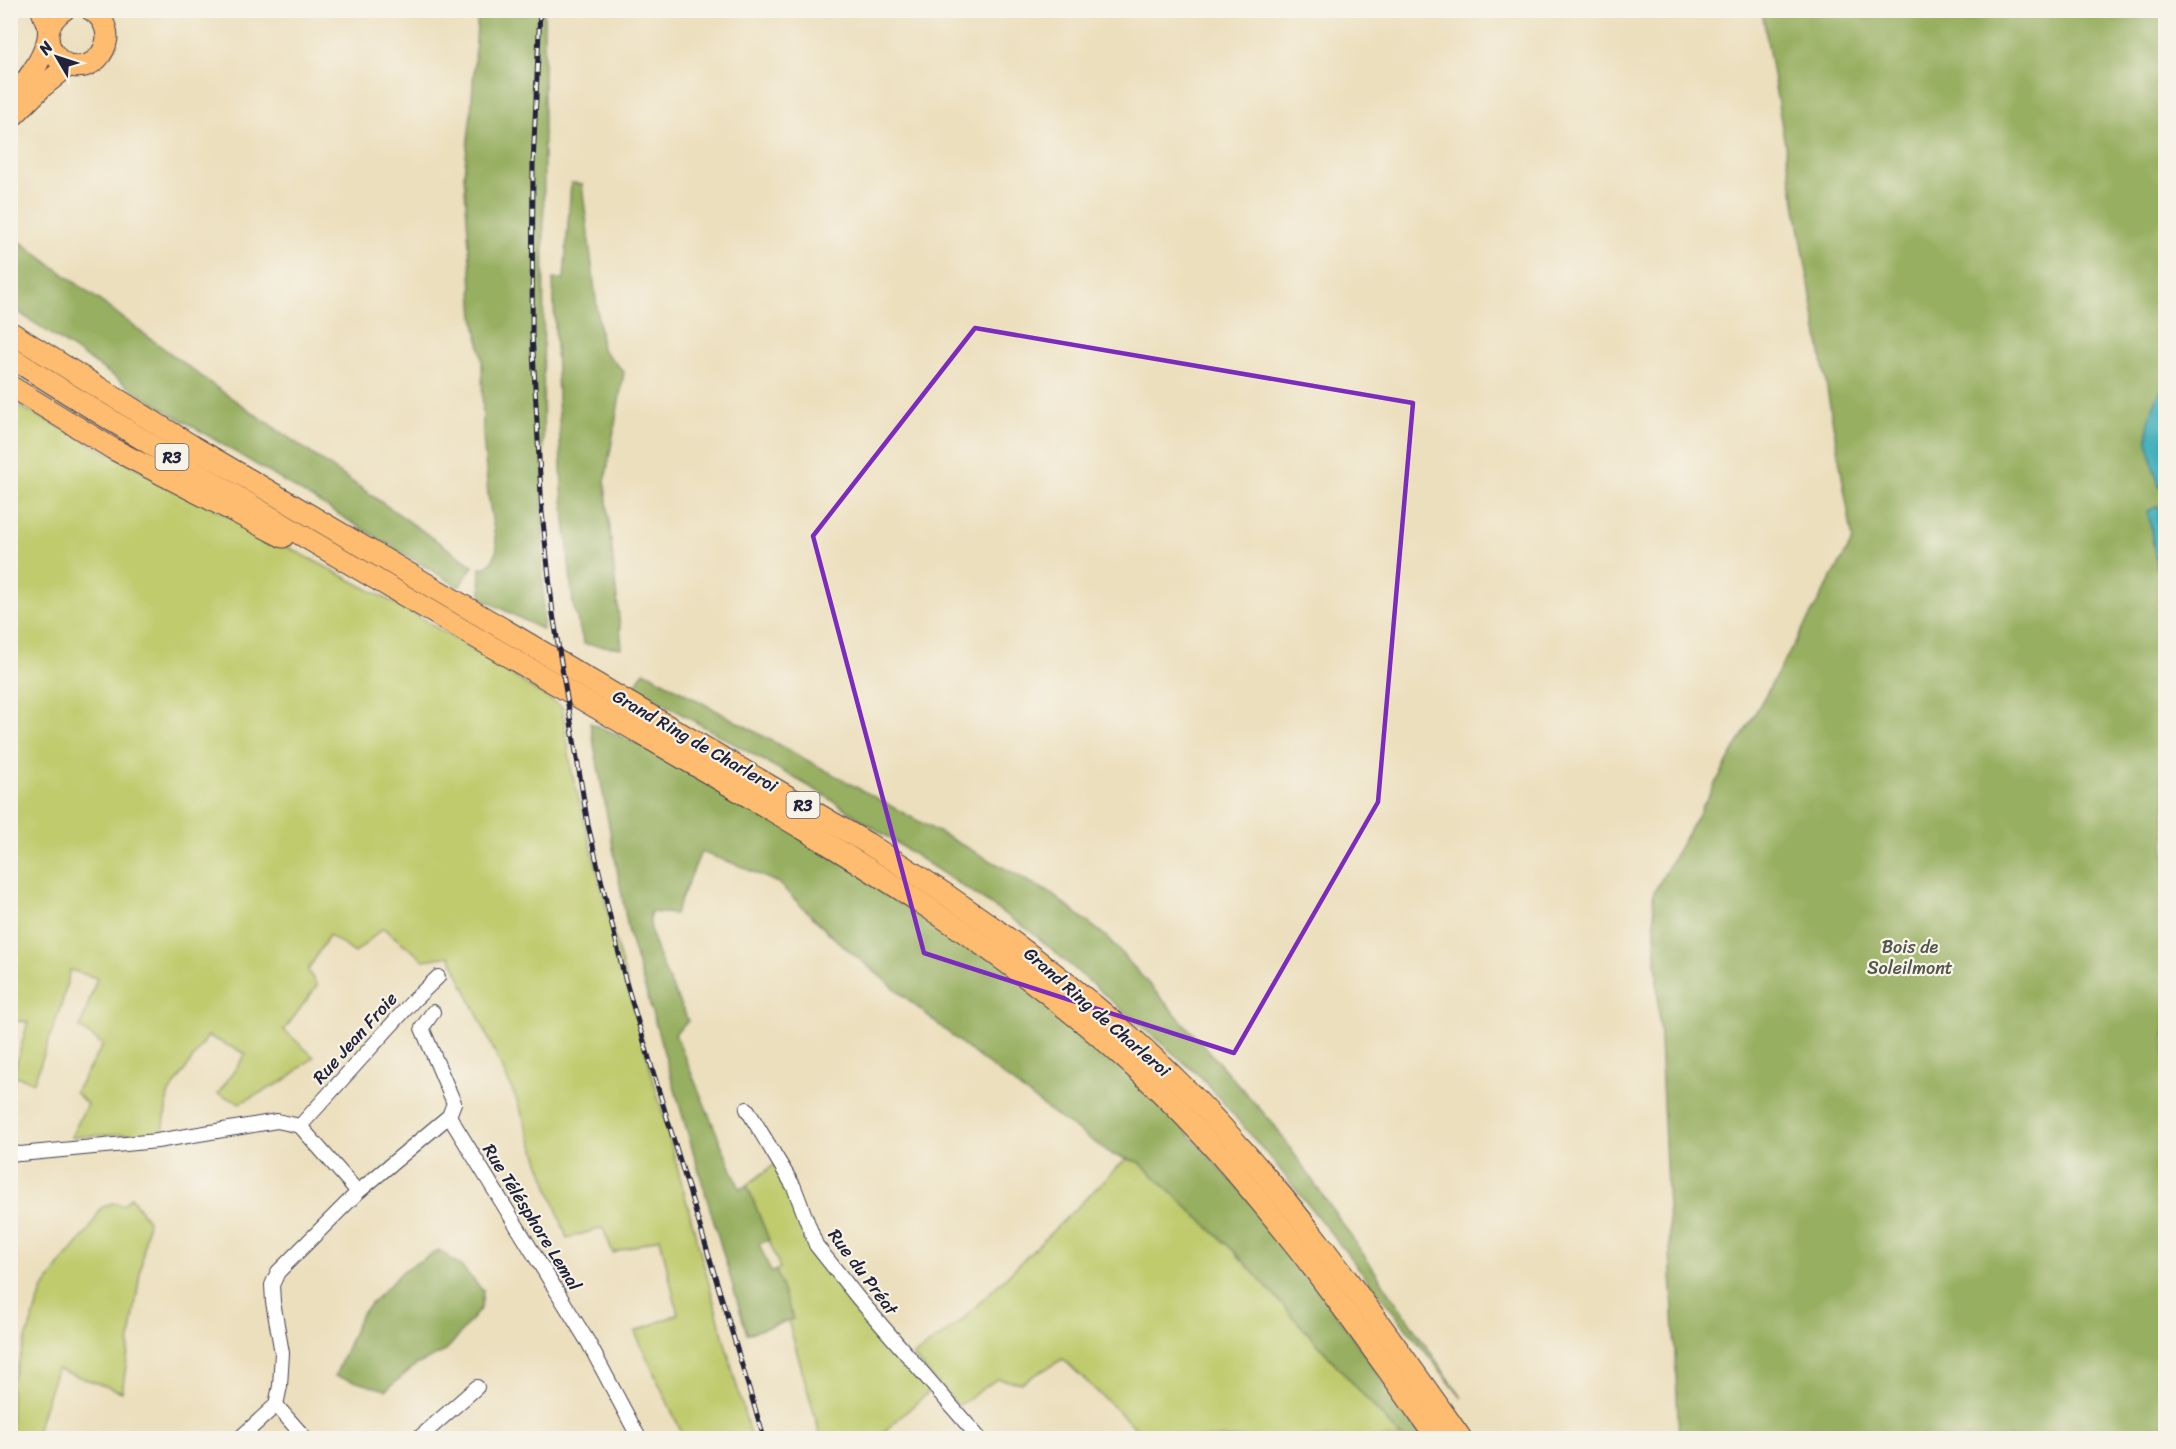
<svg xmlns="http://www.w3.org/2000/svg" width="2176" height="1449" viewBox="0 0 2176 1449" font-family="Sriracha,sans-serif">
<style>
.green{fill:#bfcb6d;stroke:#707654;stroke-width:1.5}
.forest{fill:#97af60;stroke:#5c684e;stroke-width:1.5}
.water{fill:#3fafba;stroke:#30687a;stroke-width:1.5}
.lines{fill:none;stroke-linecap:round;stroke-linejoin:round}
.minor-casing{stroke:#403e4e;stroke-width:16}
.major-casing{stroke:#403e4e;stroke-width:20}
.highway-casing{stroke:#403e4e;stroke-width:23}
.minor{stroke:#fff;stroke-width:14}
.major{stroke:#febc70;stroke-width:18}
.highway{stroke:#febc70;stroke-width:21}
.rail-casing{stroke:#22223b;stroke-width:5}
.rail{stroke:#f7f3e8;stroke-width:3;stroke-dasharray:9;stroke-linecap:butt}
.marked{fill:none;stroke:#7b2cbf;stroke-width:4.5;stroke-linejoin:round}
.labels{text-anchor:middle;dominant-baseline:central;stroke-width:4.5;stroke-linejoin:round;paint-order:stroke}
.shield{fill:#f7f3e8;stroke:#62616f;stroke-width:1.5}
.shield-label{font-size:16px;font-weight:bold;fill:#22223b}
.street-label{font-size:18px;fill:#22223b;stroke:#f7f3e8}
.park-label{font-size:18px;fill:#51554a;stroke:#f7f3e8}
</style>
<rect width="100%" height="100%" fill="#f7f3e8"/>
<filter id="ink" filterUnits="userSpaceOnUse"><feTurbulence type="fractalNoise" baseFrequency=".0167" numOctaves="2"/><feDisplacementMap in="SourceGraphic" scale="12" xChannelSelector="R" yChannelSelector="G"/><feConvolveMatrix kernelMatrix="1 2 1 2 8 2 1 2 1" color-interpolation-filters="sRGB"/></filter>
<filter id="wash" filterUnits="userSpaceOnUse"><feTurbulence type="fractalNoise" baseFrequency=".008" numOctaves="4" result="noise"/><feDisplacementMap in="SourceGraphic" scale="24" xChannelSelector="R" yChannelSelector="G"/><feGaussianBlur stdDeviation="1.35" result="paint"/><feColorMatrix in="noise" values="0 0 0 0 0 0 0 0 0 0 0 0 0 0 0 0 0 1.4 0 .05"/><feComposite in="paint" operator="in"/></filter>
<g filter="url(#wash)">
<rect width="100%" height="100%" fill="#ecdfbd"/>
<g class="green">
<polygon points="10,401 415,614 562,707 572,773 612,928 751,1438 684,1438 635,1332 678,1314 660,1238 613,1253 603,1228 567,1238 516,1098 450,956 424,960 383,928 355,953 329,935 308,970 317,986 284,1030 314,1057 284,1081 240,1103 218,1094 246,1054 208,1036 168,1095 163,1132 71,1137 87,1104 75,1092 103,1045 80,1028 97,978 70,970 62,1003 34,1082 13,1075 28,1022 10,1020"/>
<polygon points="1126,1159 1139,1162 1235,1252 1402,1438 1151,1438 1144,1436 1063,1359 1021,1383 997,1379 958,1406 913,1356 959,1323"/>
<polygon points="778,1162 820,1252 932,1389 877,1438 821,1438 788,1320 793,1319 773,1272 780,1268 747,1185"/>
<polygon points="131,1197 148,1221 122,1392 57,1369 34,1438 11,1438 11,1384 42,1291 59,1266 89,1230 101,1208 112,1203 123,1205"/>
</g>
<g class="forest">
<polygon points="478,11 544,11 543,630 481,598 480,568 486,567 492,562 497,549 488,495 483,435 482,358 474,317 464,174 471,113"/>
<polygon points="1762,11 2165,11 2165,1438 1679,1438 1653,894 1853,540"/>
<polygon points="571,183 582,184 602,349 624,372 605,482 622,648 584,644 573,604 562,488 553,279 564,279"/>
<polygon points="10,234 213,385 473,566 459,587 149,400 11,307"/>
<polygon points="644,671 1050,893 1107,937 1275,1126 1462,1398 1278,1167 1202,1078 1029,930 821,793 634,687"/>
<path d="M590 723 657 752 981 942 1136 1076 1282 1236 1423 1438H1402L1235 1252 1139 1162 1113 1155 1055 1115 968 1049 835 939 778 883 740 866 701 852 675 914 650 912C647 945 675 990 688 1021L675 1034 740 1189 747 1185 769 1240 759 1244 771 1272 776 1271 793 1319 747 1334 629 934Z"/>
<polygon points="439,1250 461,1266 483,1291 481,1308 446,1351 416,1365 386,1390 335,1376 361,1314 404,1270"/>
</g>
<g class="water">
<path d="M2165 385V482L2159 486C2147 442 2140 431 2162 388Z"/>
<path d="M2158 506C2160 512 2158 515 2158 521 2158 536 2162 552 2165 566L2157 568 2148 511Z"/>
</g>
</g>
<g filter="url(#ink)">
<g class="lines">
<defs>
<g id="minor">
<polyline points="433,1012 422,1028 454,1103 449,1116 588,1342 639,1438"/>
<polyline points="747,1109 794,1187 816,1245 858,1298 979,1438"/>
<polyline points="10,1152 20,1154 157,1141 277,1121 300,1126"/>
<polyline points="358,1192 300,1126 413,1001 438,977"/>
<polyline points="276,1405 305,1438"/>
<polyline points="240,1438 276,1405 280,1386 282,1353 273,1302 272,1285 278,1272 358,1192 449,1116"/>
<polyline points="419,1438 477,1387"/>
</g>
<polyline id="major" points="40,10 48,31"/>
<g id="highway">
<path d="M64 10C25 36 66 86 97 59 103 53 106 46 107 38 107 26 101 16 91 10"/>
<path d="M10 99C27 81 41 63 48 39"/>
<polyline points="10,119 42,87 69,65"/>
<path d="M10 332 194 447 867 843C974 910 1076 983 1167 1070 1280 1179 1371 1310 1461 1438"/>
<path d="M10 357C218 489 431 611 643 735 821 839 1002 940 1152 1084 1261 1189 1349 1315 1436 1438"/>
<polyline points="10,386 113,449 283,537"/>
</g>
</defs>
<use href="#minor" class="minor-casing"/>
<use href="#major" class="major-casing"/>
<use href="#highway" class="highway-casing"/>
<use href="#minor" class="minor"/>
<use href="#major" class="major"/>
<use href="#highway" class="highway"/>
<defs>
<polyline id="rail" points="540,10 533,165 532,333 542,512 553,614 588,825 625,979 764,1438"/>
</defs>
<use href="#rail" class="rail-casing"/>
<use href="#rail" class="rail"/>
</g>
</g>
<path class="marked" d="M975 328 1413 403 1378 802 1234 1053 924 953 813 536Z"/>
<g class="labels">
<g class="shield">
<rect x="155.5" y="444" width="33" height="26" rx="4.5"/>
<rect x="786.5" y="792" width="33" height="26" rx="4.5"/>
</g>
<g class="shield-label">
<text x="172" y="457">R3</text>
<text x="803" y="805">R3</text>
</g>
<g class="street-label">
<text transform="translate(695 741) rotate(30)">Grand Ring de Charleroi</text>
<text transform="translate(1097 1012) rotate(41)">Grand Ring de Charleroi</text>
<text transform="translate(355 1038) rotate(-48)">Rue Jean Froie</text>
<text transform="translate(532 1217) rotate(58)">Rue Télésphore Lemal</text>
<text transform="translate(863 1272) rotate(53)">Rue du Préat</text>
</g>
<g class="park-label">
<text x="1910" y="947">Bois de<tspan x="1910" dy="21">Soleilmont</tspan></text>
</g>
</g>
<rect width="2176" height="1449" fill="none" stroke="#f7f3e8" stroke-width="36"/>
<g transform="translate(57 57) rotate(309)" stroke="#f7f3e8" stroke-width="4.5" paint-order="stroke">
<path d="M0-4.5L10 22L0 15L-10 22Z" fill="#22223b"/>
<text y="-9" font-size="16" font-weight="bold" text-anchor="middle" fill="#22223b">N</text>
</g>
</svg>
